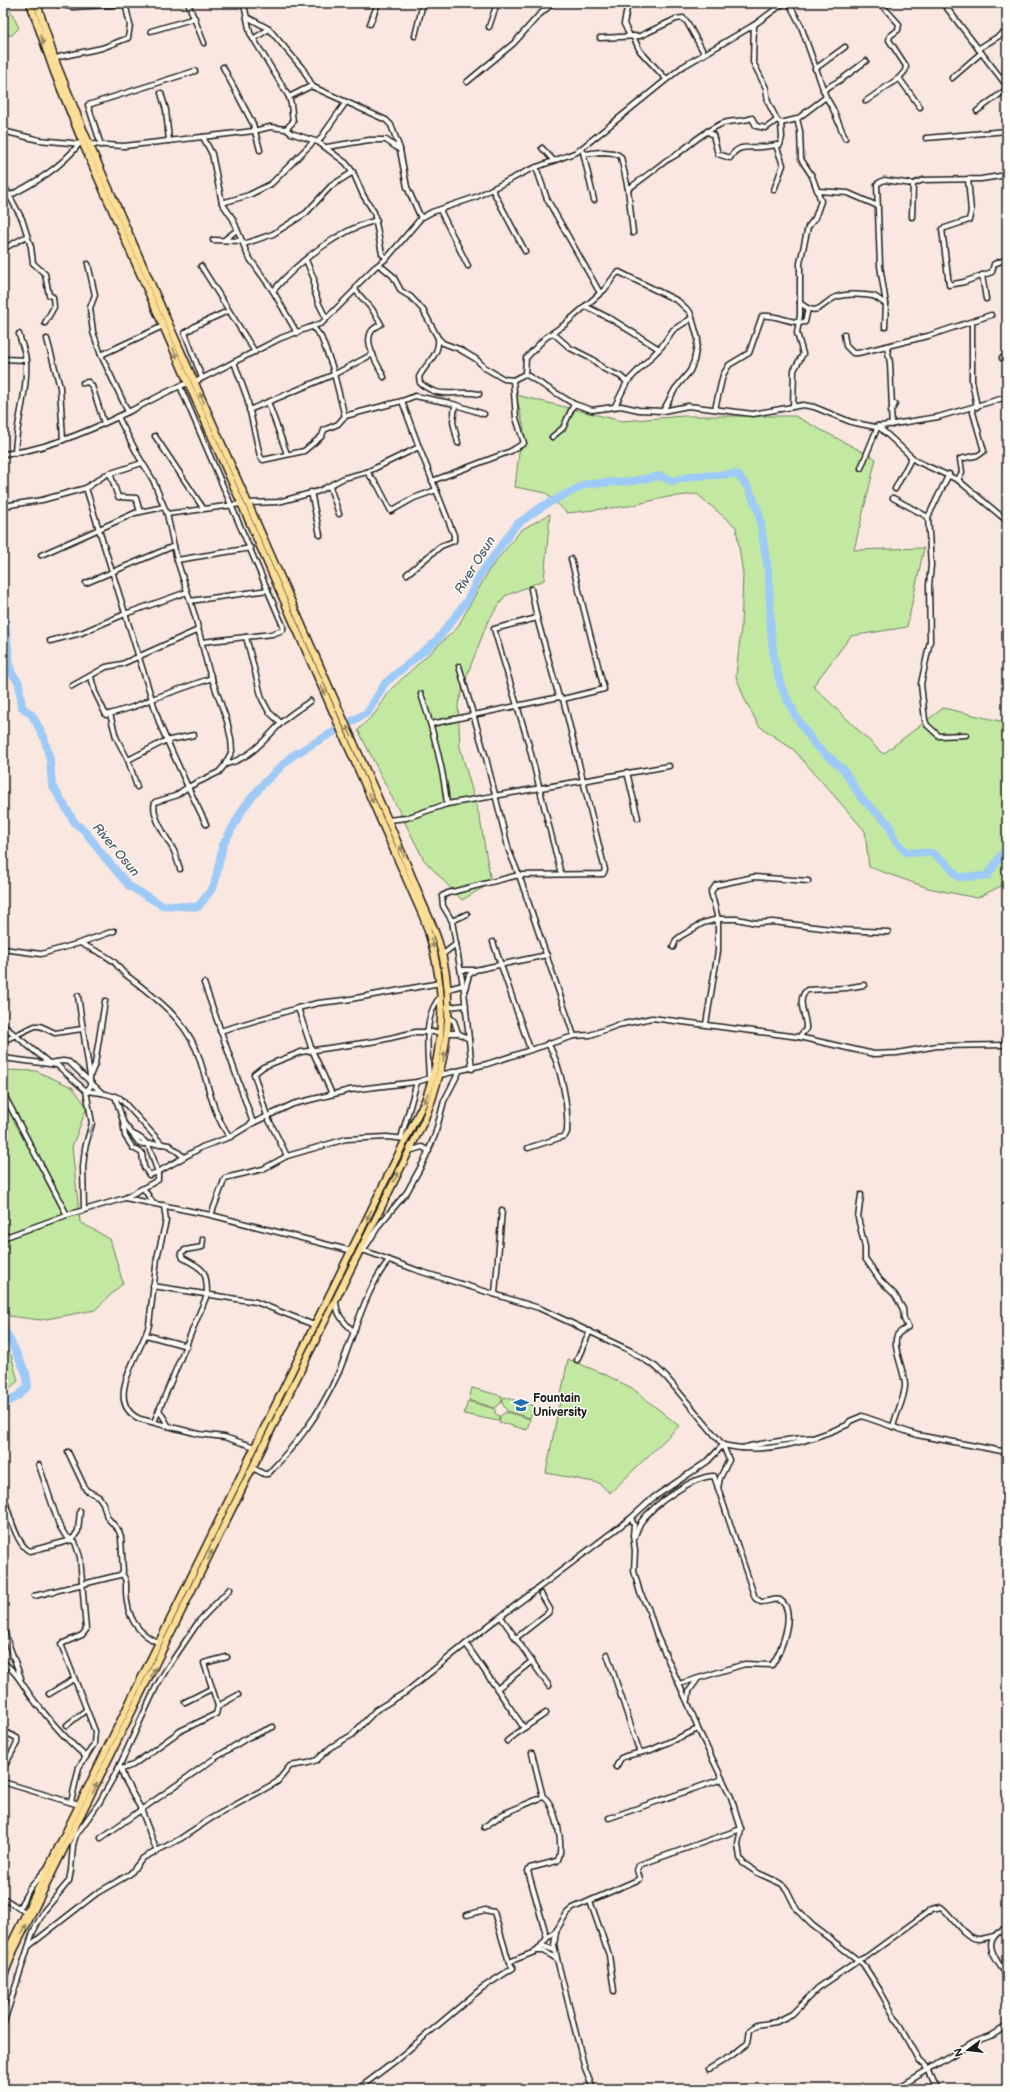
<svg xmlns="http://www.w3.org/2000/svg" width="1010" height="2092" viewBox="0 0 1010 2092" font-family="'Balsamiq Sans',sans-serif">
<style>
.green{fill:#c2e8a2;stroke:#6f825f}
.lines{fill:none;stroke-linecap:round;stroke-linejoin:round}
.river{stroke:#9ecaf8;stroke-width:8}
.minor-casing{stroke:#1c1c1c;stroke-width:7}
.trunk-casing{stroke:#1c1c1c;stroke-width:9}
.minor{stroke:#fdfcf7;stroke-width:4}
.trunk{stroke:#fdde96;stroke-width:6}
.oneway{fill:#98875f}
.oneway2{fill:#989794}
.labels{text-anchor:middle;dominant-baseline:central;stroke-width:3;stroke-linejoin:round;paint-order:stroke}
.poi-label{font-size:12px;font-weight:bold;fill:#1c1c1c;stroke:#fdfcf7;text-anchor:start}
.water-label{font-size:13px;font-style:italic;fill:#4a5969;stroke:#fdfcf7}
</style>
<rect width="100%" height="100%" fill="#f9e7e0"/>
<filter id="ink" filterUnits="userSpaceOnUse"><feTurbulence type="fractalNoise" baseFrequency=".025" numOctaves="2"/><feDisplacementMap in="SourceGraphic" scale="8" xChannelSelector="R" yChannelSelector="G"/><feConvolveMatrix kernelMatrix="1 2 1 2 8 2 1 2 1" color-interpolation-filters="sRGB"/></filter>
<g filter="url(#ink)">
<g class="green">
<polygon points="3,3 7,3 19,28 12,35 3,36"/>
<polygon points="516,395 622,421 684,416 795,416 876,459 854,550 924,548 907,627 851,636 813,686 883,754 943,708 1004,722 1007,721 1007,883 977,898 928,888 869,867 865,831 794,750 759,726 745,700 736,676 741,628 743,574 736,527 697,494 668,497 629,506 567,513 546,493 515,487 519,453 524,429"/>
<polygon points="550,514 544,580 505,596 488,621 469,670 458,704 460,747 480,819 491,883 462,900 424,860 358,730 376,712 391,689 457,628 489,570 521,530"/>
<polygon points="3,1070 36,1071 72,1087 87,1107 72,1147 80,1222 110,1239 123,1283 95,1310 41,1320 9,1316 3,1299"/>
<polygon points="3,1347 11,1355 18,1381 3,1394"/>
<polygon points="568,1359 604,1374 632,1388 679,1426 610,1493 599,1483 546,1473"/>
<polygon points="472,1388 502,1396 501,1403 495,1408 469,1400"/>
<polygon points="504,1397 534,1406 530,1418 507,1411 502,1403"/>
<polygon points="468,1401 495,1409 495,1413 499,1416 498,1421 464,1414"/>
<polygon points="506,1412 530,1419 527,1430 499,1422 500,1416"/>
</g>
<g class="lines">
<g class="river">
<polyline points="3,606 11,672 19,683 22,707 32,715 44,737 50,760 52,785 75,823 85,831 102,854 129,886 162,905 198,907 214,886 223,845 244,807 263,784 292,756 368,712 385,683 437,640 467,601 480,575 516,525 543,506 586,484 633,481 660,476 672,481 694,476 737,474 749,489 759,513 769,577 771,632 774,659 781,686 795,715 815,745 844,770 861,798 889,824 894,839 906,852 932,853 946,863 958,877 987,876 1007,847"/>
<polyline points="3,1326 26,1373 28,1386 19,1395 3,1405"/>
</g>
<defs>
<g id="minor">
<polyline points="50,3 73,7 126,4"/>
<polyline points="188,3 204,43"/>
<polyline points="242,3 245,9 250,33 289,97 291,104 293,122 286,129"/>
<polyline points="628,3 624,24 630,36"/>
<polyline points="789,3 801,26 826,97 833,109 845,138"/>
<polyline points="880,3 899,24 898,30 890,36 889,40 906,66 905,71 899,78 920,107"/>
<polyline points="943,3 1007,86"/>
<polyline points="247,17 269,29 303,69 313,87"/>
<polyline points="370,24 378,3"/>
<polyline points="754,25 753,62 766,88 768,102 777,120"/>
<polyline points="489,27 497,3"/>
<polyline points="151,31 195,18"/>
<polyline points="415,36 423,3"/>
<polyline points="633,36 640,51 666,79"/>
<polyline points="600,38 640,36 676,19 683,18 687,22 704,53"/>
<polyline points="253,39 269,29"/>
<polyline points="978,49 1007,31"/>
<polyline points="55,60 59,57 102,48 128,38 130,25 125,3"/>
<polyline points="223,67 253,124 260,150"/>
<polyline points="815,69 845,47"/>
<polyline points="952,78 981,53"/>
<polyline points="467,82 514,43 539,15 553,3"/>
<polyline points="823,90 842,79 866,61"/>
<polyline points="161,93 166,110 169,141"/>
<polyline points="289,97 311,86 386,120 391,125 400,149"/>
<polyline points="866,101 899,78"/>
<polyline points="977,111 1007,89"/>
<polyline points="797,119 826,97"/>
<polyline points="3,131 39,140 81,144"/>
<path d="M707 131 713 135 718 154 730 158C738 144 747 148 761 147 767 147 773 145 780 145L782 137 781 123"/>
<polyline points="1006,131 1007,139"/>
<polyline points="203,137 212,154 222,203 233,219 248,256 273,291 297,333"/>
<polyline points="926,138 1007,131"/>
<polyline points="318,142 346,102"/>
<polyline points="89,144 124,146 254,131 270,127 286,129 291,133 318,142 346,163 353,172 363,195 374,212 382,254 387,258"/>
<polyline points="101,145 88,105 195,71"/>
<polyline points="327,147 369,140 386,140 400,150 407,187 421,218"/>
<polyline points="542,148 554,161"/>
<polyline points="583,152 594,200"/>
<path d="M584 154C594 153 614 149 621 157L628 189 633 233"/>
<polyline points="536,167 547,199 600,293"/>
<polyline points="968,179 971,211 969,220 942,229 949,285 964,282 992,272 994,264 1007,259"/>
<polyline points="3,184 22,219 31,247 33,263 45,274 49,295 53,297 54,307 45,323"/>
<polyline points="492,189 525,251"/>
<path d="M628 189C640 181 651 172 663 163 667 159 672 158 676 155 691 144 702 133 719 125 730 119 740 123 752 118L756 126 766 128 777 120 781 123 797 119 800 131 801 159 812 176 821 201 815 218 808 227 800 263V315L797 333 803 354 794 370 793 407"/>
<polyline points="774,190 783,165 776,145"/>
<polyline points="818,191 848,193 878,206"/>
<path d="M3 199C31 185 59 170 79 144"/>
<polyline points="222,203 249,195 271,184 313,142"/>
<polyline points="440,210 468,266"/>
<polyline points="912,217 913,184 923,180 981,179 1007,175"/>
<polyline points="213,240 242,241"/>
<polyline points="224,240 237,230"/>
<polyline points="244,244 273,234 306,213 331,186 353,172"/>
<polyline points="3,249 27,236"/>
<polyline points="306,260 314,279 314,290 319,304 326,318"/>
<polyline points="88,264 95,295 90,308 93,332 101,355 128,412"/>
<polyline points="379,265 381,266 393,276 401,291 411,297 423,310 438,338 443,343 459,349 476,359 485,368 504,379 513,380 525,374 574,404 592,410 621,406 639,410 663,411 688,406 753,414 803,405 814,407 851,422 875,427 938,417 1007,397"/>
<polyline points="201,266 255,352"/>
<polyline points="982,275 986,299"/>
<path d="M355 290 372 309 381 324C378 326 373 328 371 332 364 344 378 365 384 377"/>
<path d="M273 291C299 261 338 230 377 220"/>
<path d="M800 303C817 316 818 308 832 299 841 293 862 294 873 296 877 297 882 302 886 304"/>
<polyline points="585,306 613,320 659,349"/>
<polyline points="972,322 972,381 977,407"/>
<polyline points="313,327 321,337 332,366 345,417"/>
<polyline points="885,327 886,304 880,266 877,184 884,180 913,184"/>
<polyline points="553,333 570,348 592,359 604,369 620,376 627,382"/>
<polyline points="844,334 846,346 853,353 858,353 928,336 991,315"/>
<path d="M438 338C440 355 426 363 419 377L420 383C442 401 455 389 479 394"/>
<polyline points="47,339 60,387 63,440"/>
<polyline points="887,347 890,363 892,408"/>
<polyline points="101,355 163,326"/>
<polyline points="1002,358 1007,357"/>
<polyline points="3,359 27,360"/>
<polyline points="234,362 247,398 260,456 263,460 304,451 322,436 324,430 338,424 345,416 402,401 415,396 450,403 484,414"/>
<polyline points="525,374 526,358 545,338 564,325 605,289 615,275 619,272 678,301 690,312 692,318 673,330 662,346 627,382 614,408"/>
<polyline points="202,378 185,333 197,325 228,311"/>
<polyline points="195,382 281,338 322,323 355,290 357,285 374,268 387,258 421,218 432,212 476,197 529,170 577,152 682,67 754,25 784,3"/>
<polyline points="83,383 88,382 92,386 104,423"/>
<polyline points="180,386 283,626 283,630 272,634 202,642"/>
<polyline points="402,401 419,447"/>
<polyline points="268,402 287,454"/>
<polyline points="455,405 453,422 458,443"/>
<path d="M715 409 723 375 729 365 749 353 762 316C777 314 793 325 805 322L808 309"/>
<polyline points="249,410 335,374 373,354"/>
<polyline points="663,411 675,389 690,371 694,361 698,339 692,318"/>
<polyline points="892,425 891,411 895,404"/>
<polyline points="878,426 916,461 958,480 1007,521"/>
<polyline points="155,436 203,508"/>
<polyline points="552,437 563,428 574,404"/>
<path d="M15 453C16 422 28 393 26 361 26 353 21 343 19 334"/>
<path d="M3 454C43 451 94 429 130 411 149 402 168 390 188 383"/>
<polyline points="861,468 878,426"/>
<polyline points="367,472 378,486 391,511 414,498 436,490"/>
<polyline points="110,473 118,497 136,498 140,512"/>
<polyline points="958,480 962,472 960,459 979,455 984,451 972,409"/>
<polyline points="432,481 511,451 524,443 516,418 513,380"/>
<polyline points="330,487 339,514"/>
<polyline points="86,488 160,725 188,787 219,772 224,766 232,751 231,739 227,721 208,668 195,616 177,560 167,514 153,480 139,457 118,417"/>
<polyline points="895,489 912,457"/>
<polyline points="311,492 320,535"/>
<polyline points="893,498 928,517 949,474"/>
<polyline points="247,503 278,502 319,491 344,478 367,472 419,447 454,535 454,541 441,546 407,574"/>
<polyline points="3,506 42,500 86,488 105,475 142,463"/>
<polyline points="167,514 241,504"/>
<polyline points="928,517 931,565 929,585 930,641 921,684 925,720 927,725 939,736 966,735"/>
<polyline points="41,555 135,513 164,507"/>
<polyline points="177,560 251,548"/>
<polyline points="86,583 174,546"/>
<polyline points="190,601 268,590"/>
<polyline points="537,618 494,629 528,742 561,874"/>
<polyline points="246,637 262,699 269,712 281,723"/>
<polyline points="50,641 81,633 125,614 187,592"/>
<polyline points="459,666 486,758 509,851 519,875 574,1036"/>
<polyline points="91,677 95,692 106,715 133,707 152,699 212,678"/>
<polyline points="72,686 106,667 122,664 198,630"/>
<path d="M421 694C433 730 443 765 447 804"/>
<polyline points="563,699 604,689 571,559"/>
<polyline points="110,714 116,737 128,760 165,741 194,735"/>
<polyline points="431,724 559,697"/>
<polyline points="128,760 137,787"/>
<path d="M226 764C249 759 265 740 280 724 288 715 301 708 310 701"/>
<polyline points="627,772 638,818"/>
<polyline points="388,820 406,818 447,804 669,766"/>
<path d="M180 869C178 863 176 856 174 851 168 839 150 815 155 802L175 796 188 787 206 824"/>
<polyline points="467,914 452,921 464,991 472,1069"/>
<polyline points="452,921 443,906 442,896 448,893 519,875 603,874 605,870 563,699 559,697 537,618 531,589"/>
<polyline points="493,942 530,1049"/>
<polyline points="80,943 114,931"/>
<polyline points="673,947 676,940 681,936 703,923 718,919 737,919 756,923 773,922 839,930 888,932"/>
<path d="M3 949 41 954 80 943C91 949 103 953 113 961 117 964 120 970 125 974 153 996 181 1015 196 1049 207 1076 211 1113 230 1137"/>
<polyline points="442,955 456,944"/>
<polyline points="461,970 475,970 547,955"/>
<polyline points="204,983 253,1123"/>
<polyline points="448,989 463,985"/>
<polyline points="465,989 469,975 474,971"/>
<polyline points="78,996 90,1076 90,1087 86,1091"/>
<polyline points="449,1007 466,1005"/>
<polyline points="448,1016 454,1021 458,1033 469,1039"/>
<polyline points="706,1024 718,951 718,919 711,892 716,885 754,877 808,881"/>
<polyline points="3,1025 49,1063 63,1061 69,1062 102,1093"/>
<polyline points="220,1031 298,1008"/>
<polyline points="447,1033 458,1033"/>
<path d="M799 1037 806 1029C807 1015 795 1001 807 990L846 988 864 985"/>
<polyline points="3,1041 35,1026 40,1026 55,1033 82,1029"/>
<polyline points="3,1058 57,1065 86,1091 92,1123 85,1148 83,1167 84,1210"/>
<polyline points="440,1075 487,1064 574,1036 590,1035 618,1025 652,1018 799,1037 874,1054 897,1053 937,1046 1007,1045"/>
<polyline points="90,1076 95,1064 105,1001"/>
<path d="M429 1078C428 1052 422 1016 441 996"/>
<polyline points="86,1091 102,1093 120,1098 162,1144 169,1145 184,1157"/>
<polyline points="3,1093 67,1215"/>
<polyline points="332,1094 312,1050 298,1008 318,1003 345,1000 440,983"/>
<path d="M115 1096 123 1121 125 1136 133 1148 142 1153 144 1167 149 1175 158 1172C150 1153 153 1142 131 1133"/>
<polyline points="123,1122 140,1144 162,1144"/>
<polyline points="401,1138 417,1082"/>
<polyline points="406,1139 387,1137 346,1139 287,1156 267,1116 254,1074 263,1067 301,1052 377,1041 416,1032 441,1032"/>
<path d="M528 1148 565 1136 567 1132C569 1105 561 1067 548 1043"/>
<polyline points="409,1151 422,1147 429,1151"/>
<polyline points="144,1189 153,1203"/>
<path d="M861 1195 858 1218 865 1247V1258L880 1280 895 1295 903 1309 904 1319 908 1327C905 1329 901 1331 898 1334 890 1344 906 1374 905 1386 904 1401 896 1413 893 1427"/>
<polyline points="125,1198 211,1215 352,1251"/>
<path d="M164 1205 166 1221 157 1258 149 1325C143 1350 101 1402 140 1419L199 1434 224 1437 255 1447"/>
<polyline points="211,1215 225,1178 263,1169 287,1156"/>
<polyline points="3,1238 67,1215 125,1198 158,1180 158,1172 202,1147 230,1137 253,1123 293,1104 350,1090 417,1082 433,1077"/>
<path d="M360 1249 419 1271 539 1308 629 1350 656 1367 667 1378 723 1445C766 1455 807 1442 847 1425L850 1421 862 1416 917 1435 1007 1452"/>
<polyline points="363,1251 380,1224 407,1192 424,1161 435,1135 444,1101 459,1072"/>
<polyline points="153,1286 256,1302 314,1325"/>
<polyline points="495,1294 502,1210"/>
<path d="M336 1300C336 1315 344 1322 354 1332"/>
<polyline points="146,1335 187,1346"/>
<polyline points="577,1360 590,1331"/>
<polyline points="159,1410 168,1425"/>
<path d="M154 1422 207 1295C207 1269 204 1270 183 1258L181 1253 185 1250 202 1247 203 1239"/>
<path d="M743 1448C749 1445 807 1436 813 1438"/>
<polyline points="39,1465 59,1525 65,1535 75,1542 80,1557 86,1630 82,1635 61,1644 95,1731 94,1744 86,1757"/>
<path d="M253 1468 264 1474H268C299 1441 319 1415 338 1374 353 1339 365 1289 389 1260"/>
<path d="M3 1493C7 1507 16 1546 30 1551L72 1540 78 1531 80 1511"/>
<path d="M634 1539C636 1533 638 1527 641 1522 653 1505 693 1476 714 1476L755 1598 761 1602C767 1602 776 1598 780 1600 798 1611 780 1653 772 1665L745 1664 679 1684"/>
<path d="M122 1574C127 1579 126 1585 126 1592 127 1616 136 1633 159 1643"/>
<polyline points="34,1596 120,1575 123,1572 121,1537 119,1531 107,1517 103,1503 99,1497 86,1490 68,1452"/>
<polyline points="501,1617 549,1686"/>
<polyline points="3,1629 21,1678"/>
<polyline points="516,1638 548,1613 550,1609 541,1594"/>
<polyline points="466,1644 524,1728 546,1713"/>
<polyline points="607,1654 640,1753"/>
<path d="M3 1662C18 1673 24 1688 36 1703 51 1722 67 1740 86 1757L79 1767 71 1802"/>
<polyline points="497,1689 532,1661"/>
<polyline points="49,1694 74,1679"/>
<polyline points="688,1700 689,1691 697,1680"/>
<polyline points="185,1702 211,1689"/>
<polyline points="218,1706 238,1695"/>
<polyline points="67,1725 86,1710"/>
<polyline points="3,1731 17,1738 17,1743 3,1769"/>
<polyline points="507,1741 524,1728"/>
<polyline points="532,1753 543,1797"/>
<polyline points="616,1767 621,1758 626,1756 651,1750 698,1729"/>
<polyline points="121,1768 124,1778 141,1809 157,1852"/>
<polyline points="122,1769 133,1765 180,1731 216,1714 218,1706 204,1663 227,1657"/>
<polyline points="3,1782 79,1805"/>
<polyline points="609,1818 722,1779"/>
<path d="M484 1827 503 1814 538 1799 543 1797C555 1801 566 1851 557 1861L530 1868 528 1871 547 1938"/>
<polyline points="741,1829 738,1844 740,1858 743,1863 758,1873 782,1884 787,1890 797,1910 812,1925 863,1964 879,1989 919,2061 928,2069 937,2089"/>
<polyline points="101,1838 215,1758 247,1738 273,1727"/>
<polyline points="3,1898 25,1912"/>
<polyline points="590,1901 609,1955 614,1991"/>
<polyline points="19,1908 30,1888 47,1868"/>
<polyline points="467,1915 485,1910 494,1912 509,1962"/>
<path d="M1007 1927C979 1941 994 1956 1007 1976"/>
<polyline points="556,1932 554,1945 557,1958"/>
<polyline points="29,1946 97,1893 130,1874 143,1858 180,1839 210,1819 277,1782 290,1766 308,1763 317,1760 331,1747 352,1735 376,1710 406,1692 488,1626 631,1518 653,1498 708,1461 723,1445 729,1460 720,1478 718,1488"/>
<polyline points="543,1946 554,1950"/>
<polyline points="537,1951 544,1951 557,1959 585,2069 593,2089"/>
<polyline points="3,1952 4,1949"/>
<polyline points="3,2025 33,1932 44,1911 69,1881 71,1870 73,1845 76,1835 99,1803 117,1771 156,1687 166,1670 199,1621 230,1589"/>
<path d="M709 2069 731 2056 748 2043 750 2030 757 2025 776 2022 792 2014 818 1988 859 1960 866 1957 932 1909 941 1907C952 1915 963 1938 978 1939 983 1939 989 1937 994 1936"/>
<polyline points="358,2089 394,2062 482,1988 513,1968 509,1962 537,1951 547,1938 556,1931 567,1913 573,1908 640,1879 637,1870 639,1865 741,1829 731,1797 698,1729 690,1708 657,1636 648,1608 640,1593 634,1571 635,1551 633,1535 634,1525 631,1518"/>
<polyline points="896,2089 972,2043 991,2036 1007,2026"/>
</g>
<g id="trunk">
<path d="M3 1960 426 1098C448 1037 445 979 424 919L83 144 54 72 30 3"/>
<path d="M3 1978 14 1950 424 1121C447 1065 457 1002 439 943 435 930 429 917 423 904 412 876 400 848 388 820L85 134 55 60 37 3"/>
</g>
</defs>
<use href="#minor" class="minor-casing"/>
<use href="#trunk" class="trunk-casing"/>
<use href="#minor" class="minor"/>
<use href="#trunk" class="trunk"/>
</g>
<defs><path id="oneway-solid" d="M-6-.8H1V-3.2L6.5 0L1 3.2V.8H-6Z"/></defs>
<g class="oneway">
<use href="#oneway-solid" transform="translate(42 40) rotate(72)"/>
<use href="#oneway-solid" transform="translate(175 353) rotate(67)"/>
<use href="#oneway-solid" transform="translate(202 398) rotate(-113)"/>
<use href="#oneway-solid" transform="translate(323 690) rotate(66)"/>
<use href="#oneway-solid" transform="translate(349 731) rotate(-115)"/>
<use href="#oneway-solid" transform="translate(371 798) rotate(66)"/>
<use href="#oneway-solid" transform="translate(402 851) rotate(-112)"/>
<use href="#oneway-solid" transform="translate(432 943) rotate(74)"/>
<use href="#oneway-solid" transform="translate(444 1057) rotate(-80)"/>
<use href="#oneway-solid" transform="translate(426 1098) rotate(113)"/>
<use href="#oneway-solid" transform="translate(396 1177) rotate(-62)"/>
<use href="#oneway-solid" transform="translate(369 1215) rotate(116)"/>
<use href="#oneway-solid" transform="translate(210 1555) rotate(-64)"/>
<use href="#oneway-solid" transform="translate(153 1672) rotate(-64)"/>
<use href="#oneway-solid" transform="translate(95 1788) rotate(-63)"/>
<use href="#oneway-solid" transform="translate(24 1929) rotate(-63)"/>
</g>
<use class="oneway2" href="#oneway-solid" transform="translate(91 1130) rotate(102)"/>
</g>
<defs>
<symbol id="university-bare" viewBox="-9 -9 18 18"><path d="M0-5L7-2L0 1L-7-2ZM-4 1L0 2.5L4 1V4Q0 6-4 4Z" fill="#1f6fb2" stroke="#fdfcf7" stroke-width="2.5" paint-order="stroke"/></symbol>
</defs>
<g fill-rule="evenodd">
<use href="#university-bare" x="510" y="1394" width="22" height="22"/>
</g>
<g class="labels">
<g class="poi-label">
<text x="533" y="1398">Fountain<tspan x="533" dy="14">University</tspan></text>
</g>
<g class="water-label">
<text transform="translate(475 565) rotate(-58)">River Osun</text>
<text transform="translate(116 850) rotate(50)">River Osun</text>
</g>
</g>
<rect width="1010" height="2092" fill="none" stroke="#fdfcf7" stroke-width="16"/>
<rect x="8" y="8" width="994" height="2076" fill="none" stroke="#1c1c1c" stroke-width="1.5" filter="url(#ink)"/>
<g transform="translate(968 2050) rotate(255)" stroke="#fdfcf7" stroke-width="3" paint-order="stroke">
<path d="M0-3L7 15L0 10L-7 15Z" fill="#1c1c1c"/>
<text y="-6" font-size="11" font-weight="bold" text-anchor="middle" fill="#1c1c1c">N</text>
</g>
</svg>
